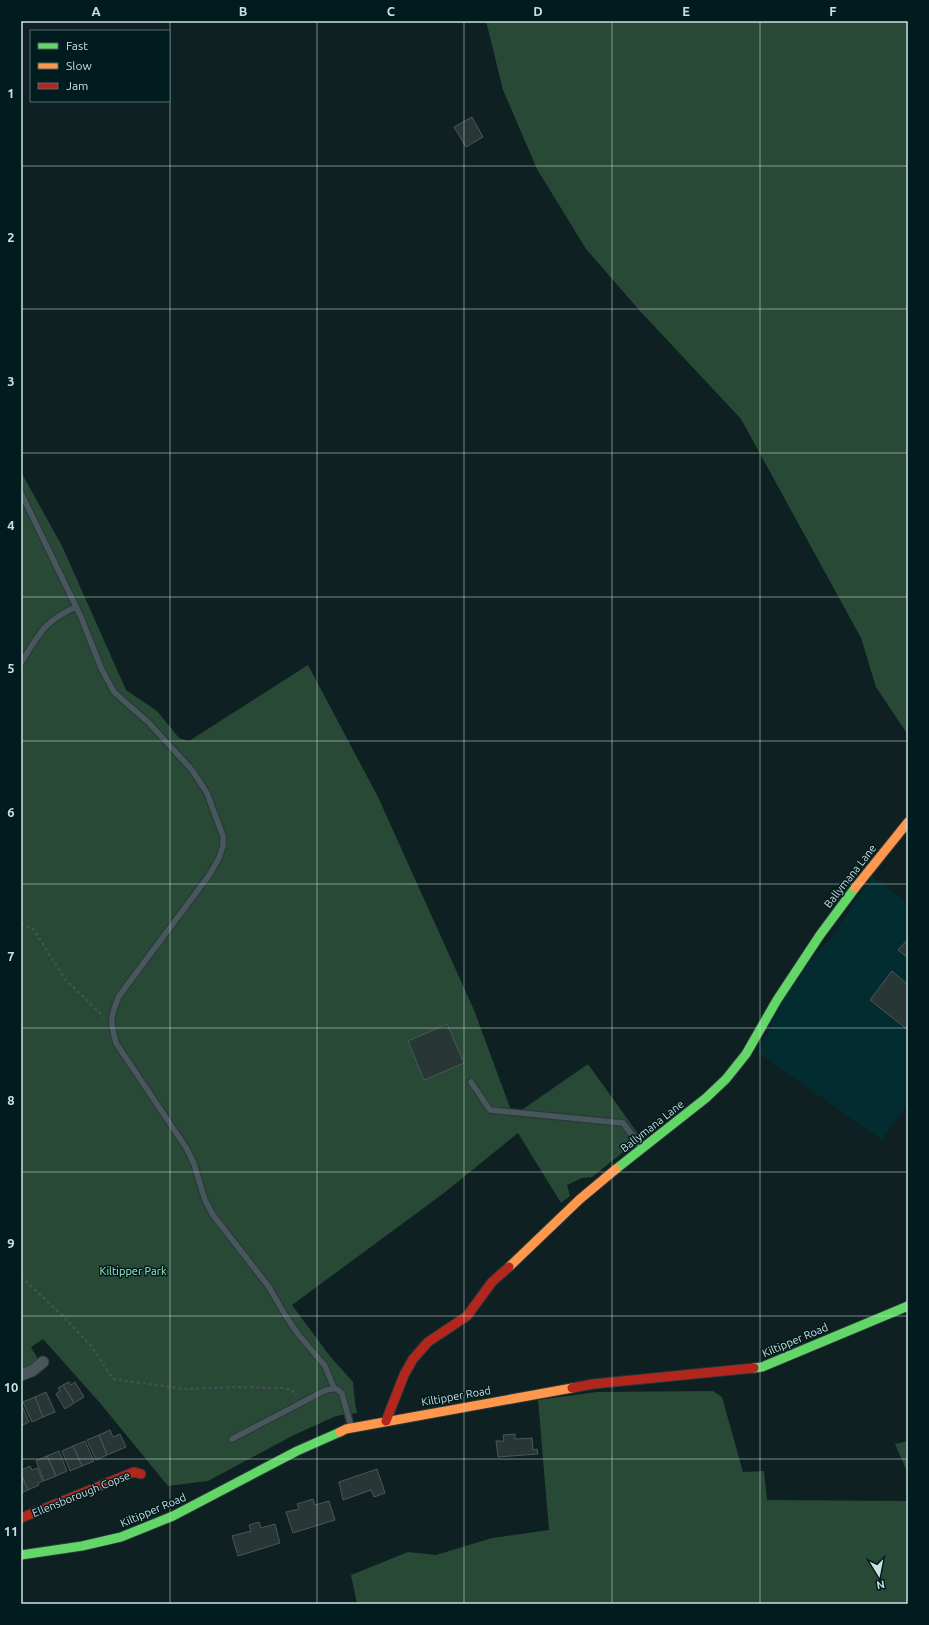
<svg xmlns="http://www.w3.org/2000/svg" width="929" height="1625" viewBox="0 0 929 1625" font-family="Ubuntu,sans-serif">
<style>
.built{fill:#022c30}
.green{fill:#294937}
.building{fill:#283735;stroke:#495856}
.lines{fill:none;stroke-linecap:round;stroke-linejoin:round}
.lane-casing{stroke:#2b393a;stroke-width:8}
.street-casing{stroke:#2b393a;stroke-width:13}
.fast-casing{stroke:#2b393a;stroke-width:11}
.slow-casing{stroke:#2b393a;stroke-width:11}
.jam-casing{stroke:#2b393a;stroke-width:11}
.path{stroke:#435155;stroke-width:2.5;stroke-dasharray:3 3;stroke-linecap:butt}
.lane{stroke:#47575c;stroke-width:5.5}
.street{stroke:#47575c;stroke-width:11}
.fast{stroke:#63d668;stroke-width:9}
.slow{stroke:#ff974d;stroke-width:9}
.jam{stroke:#b3261e;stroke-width:9}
.grid{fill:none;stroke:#cedfe0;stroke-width:1;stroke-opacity:0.55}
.labels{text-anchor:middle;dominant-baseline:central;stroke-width:3;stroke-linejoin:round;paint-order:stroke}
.street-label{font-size:11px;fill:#cedfe0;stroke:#001c1f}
.park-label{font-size:11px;fill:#a2edbe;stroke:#001c1f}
.neatline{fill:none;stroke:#cedfe0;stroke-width:1.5}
.grid-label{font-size:13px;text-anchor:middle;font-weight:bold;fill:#cedfe0}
</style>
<rect width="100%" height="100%" fill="#0e2021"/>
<polygon class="built" points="872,876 908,903 908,1104 882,1140 758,1053 782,1002 809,963 833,935"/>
<g class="green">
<polygon points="486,21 908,21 908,735 876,687 861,638 741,419 640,311 586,249 537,169 503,90"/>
<polygon points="21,472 62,546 126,690 157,711 179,738 189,741 308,665 378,797 474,1010 513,1116 588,1064 641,1138 592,1177 582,1178 567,1185 570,1196 561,1203 518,1133 444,1193 292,1305 329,1355 353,1382 355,1403 357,1413 336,1416 294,1435 208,1481 168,1486 100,1403 43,1339 31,1347 38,1359 27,1367 21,1368"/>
<polygon points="713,1391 722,1397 743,1472 764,1471 767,1500 908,1501 908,1604 357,1604 351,1575 408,1552 436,1555 492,1538 549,1530 538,1400 597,1392"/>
<polygon points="908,1441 908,1474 895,1444"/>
</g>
<g class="building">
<polygon points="472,117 483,137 466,147 454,127"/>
<polygon points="908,939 908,958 898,950"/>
<polygon points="892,971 908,985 908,1030 870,1000"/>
<polygon points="447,1024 464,1063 424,1080 408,1041"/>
<polygon points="69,1382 71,1385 75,1382 84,1397 74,1403 63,1385"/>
<polygon points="63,1385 74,1403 65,1409 56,1394 60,1391 58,1388"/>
<polygon points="46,1392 55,1412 43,1417 35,1397"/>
<polygon points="35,1397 43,1417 32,1422 23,1402"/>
<polygon points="21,1403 29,1422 21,1426"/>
<polygon points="110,1430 113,1437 120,1434 126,1447 107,1455 99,1435"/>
<polygon points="515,1434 515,1439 532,1438 533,1450 537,1449 538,1454 498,1457 496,1441 504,1441 503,1435"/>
<polygon points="99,1435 107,1455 96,1460 87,1440"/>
<polygon points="85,1441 94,1461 82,1466 73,1446"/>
<polygon points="73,1446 82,1466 70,1471 62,1451"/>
<polygon points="59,1451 67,1471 56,1476 47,1456"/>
<polygon points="47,1456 56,1476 44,1481 36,1461"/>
<polygon points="30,1466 32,1470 37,1468 43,1481 38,1483 39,1485 28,1490 21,1474 21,1470"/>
<polygon points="377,1469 385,1493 374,1497 371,1490 343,1500 339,1482"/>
<polygon points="21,1474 28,1490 21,1493"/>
<polygon points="313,1499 315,1505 329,1501 335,1520 293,1533 286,1512 299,1509 297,1504"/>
<polygon points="259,1522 261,1528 275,1524 280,1543 238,1556 232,1536 251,1531 249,1525"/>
</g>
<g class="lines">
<defs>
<g id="lane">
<path d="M21 493 81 617 101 668 114 692 149 723 192 770 207 793 223 836V846L219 858 210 874 119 996C110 1017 110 1021 116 1043L187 1149 194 1164 205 1200 213 1215 269 1287 285 1315 298 1334 325 1366 334 1388"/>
<path d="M21 663C39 634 44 621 76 607"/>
<polyline points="471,1082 490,1110 623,1123 641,1147"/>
<path d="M232 1439 322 1392C330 1389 336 1386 342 1394L351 1426"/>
</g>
<polyline id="street" points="21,1375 32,1371 43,1362"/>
<g id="fast">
<polyline points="616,1169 706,1098 726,1079 746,1054 777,1000 820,935 855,888"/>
<polyline points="754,1368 762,1367 908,1306"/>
<polyline points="21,1555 82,1546 121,1537 173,1516 297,1451 340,1432"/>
</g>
<g id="slow">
<polyline points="855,888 908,822"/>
<polyline points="509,1267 580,1199 616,1169"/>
<polyline points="340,1432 346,1429 572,1388"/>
</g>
<g id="jam">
<polyline points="572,1388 593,1384 754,1368"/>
<polyline points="386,1421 404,1375 413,1359 428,1342 467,1316 492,1282 509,1267"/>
<polyline points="21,1518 134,1472 141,1474"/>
</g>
</defs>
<use href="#lane" class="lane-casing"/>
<use href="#street" class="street-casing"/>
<use href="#fast" class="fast-casing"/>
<use href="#slow" class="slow-casing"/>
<use href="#jam" class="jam-casing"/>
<g class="path">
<polyline points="21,923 34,930 65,979 104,1017"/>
<polyline points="21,1277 62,1315 92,1347 113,1379 184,1389 237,1387 282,1388 292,1390 295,1396"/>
</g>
<use href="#lane" class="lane"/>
<use href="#street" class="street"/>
<use href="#fast" class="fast"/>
<use href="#slow" class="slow"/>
<use href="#jam" class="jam"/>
</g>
<path class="grid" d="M170 21V1604M317 21V1604M464 21V1604M612 21V1604M760 21V1604M21 166H908M21 309H908M21 453H908M21 597H908M21 741H908M21 884H908M21 1028H908M21 1172H908M21 1316H908M21 1459H908"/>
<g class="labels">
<g class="street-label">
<text transform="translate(850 876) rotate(-52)">Ballymana Lane</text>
<text transform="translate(652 1126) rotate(-38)">Ballymana Lane</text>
<text transform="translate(795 1340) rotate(-23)">Kiltipper Road</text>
<text transform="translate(456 1396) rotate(-10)">Kiltipper Road</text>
<text transform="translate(81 1494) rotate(-22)">Ellensborough Copse</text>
<text transform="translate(153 1510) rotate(-23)">Kiltipper Road</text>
</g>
<g class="park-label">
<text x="133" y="1271">Kiltipper Park</text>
</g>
</g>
<rect width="929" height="1625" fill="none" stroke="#001c1f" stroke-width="44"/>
<rect x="30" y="30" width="140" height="72" fill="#001c1f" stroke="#526a6c"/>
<rect x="38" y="43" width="20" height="6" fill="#63d668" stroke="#526a6c"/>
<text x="66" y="50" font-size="12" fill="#cedfe0">Fast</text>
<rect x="38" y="63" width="20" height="6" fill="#ff974d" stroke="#526a6c"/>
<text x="66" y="70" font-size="12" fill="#cedfe0">Slow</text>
<rect x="38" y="83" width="20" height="6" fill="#b3261e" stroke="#526a6c"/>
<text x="66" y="90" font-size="12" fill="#cedfe0">Jam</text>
<g transform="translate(879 1575) rotate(170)" stroke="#001c1f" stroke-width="3" paint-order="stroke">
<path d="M0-3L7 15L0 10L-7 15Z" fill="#cedfe0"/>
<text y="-6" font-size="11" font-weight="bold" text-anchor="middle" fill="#cedfe0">N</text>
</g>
<rect x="22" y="22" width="885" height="1581" class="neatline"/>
<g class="grid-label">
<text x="96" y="16">A</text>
<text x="243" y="16">B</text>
<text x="391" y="16">C</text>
<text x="538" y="16">D</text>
<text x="686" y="16">E</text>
<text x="833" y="16">F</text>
<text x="11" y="98">1</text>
<text x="11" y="242">2</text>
<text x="11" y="386">3</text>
<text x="11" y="530">4</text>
<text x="11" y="673">5</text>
<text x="11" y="817">6</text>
<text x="11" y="961">7</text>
<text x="11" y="1105">8</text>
<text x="11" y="1248">9</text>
<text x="11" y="1392">10</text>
<text x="11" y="1536">11</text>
</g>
</svg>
